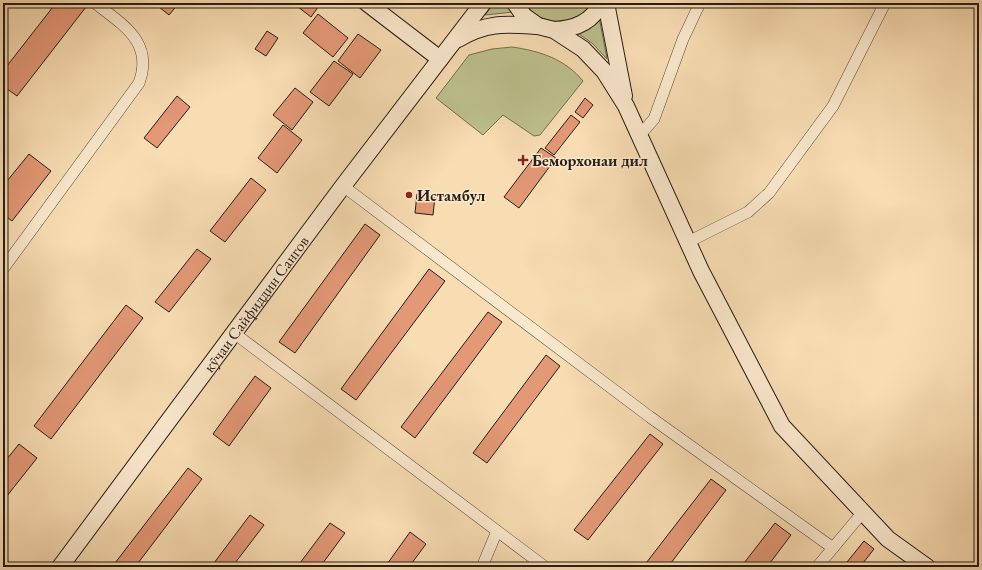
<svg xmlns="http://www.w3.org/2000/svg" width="982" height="570" viewBox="0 0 982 570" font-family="'EB Garamond',serif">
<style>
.green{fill:#bcc08d;stroke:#726e50}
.building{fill:#e39876;stroke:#281c14}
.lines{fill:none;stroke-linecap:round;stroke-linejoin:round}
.street-casing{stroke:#5c4c3c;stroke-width:12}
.secondary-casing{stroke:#281c14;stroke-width:18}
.street{stroke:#fae8cd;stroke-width:11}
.secondary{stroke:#fae8cd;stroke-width:16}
.poi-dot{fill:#8f2418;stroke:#fae8cd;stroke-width:1.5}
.labels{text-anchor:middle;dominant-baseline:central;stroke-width:3;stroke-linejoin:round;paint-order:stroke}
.poi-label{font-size:16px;font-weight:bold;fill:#281c14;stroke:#fae8cd;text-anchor:start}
.street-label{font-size:16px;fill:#281c14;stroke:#fae8cd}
</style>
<rect width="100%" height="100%" fill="#f8dcb2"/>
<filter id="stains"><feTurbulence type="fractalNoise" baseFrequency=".005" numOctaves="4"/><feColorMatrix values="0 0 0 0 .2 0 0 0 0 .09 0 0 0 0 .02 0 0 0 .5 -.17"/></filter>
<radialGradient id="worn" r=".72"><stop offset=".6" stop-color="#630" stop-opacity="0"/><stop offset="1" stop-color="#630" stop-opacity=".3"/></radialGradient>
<g class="green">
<polygon points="494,3 510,3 514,12 485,15"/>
<path d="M525 3H592C575 27 542 28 525 3Z"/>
<polygon points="599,17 607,59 592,43 576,32"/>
<path d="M512 47C540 51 565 59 583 81L540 135 534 136 503 115 483 135 436 98 469 55 492 49Z"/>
</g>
<g class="building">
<polygon points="56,3 82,3 86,7 17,96 3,86 3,71"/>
<polygon points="154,3 179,3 169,15"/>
<polygon points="293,3 321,3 311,17"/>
<polygon points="318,14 348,38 333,57 303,33"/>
<polygon points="267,31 278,38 266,56 255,49"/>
<polygon points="358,34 381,50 360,78 338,61"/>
<polygon points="334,61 353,74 329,106 310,92"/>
<polygon points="295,88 313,102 292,130 273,115"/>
<polygon points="177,96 190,107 157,148 144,138"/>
<polygon points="585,98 593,105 583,118 575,112"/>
<polygon points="571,115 580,122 554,155 545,148"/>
<polygon points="283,125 302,140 277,173 258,158"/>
<polygon points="541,148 556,158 519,208 504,197"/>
<polygon points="29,154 51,171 12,221 3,214 3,186"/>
<polygon points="251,178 266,190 225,242 210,231"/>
<polygon points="417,194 435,196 433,215 415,213"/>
<polygon points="365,224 380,235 295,353 279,342"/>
<polygon points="197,249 211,259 169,312 155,302"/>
<polygon points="429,269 445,281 356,400 341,389"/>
<polygon points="126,305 143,318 51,439 34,426"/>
<polygon points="488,312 502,322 415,438 401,427"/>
<polygon points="546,355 560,366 487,463 473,453"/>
<polygon points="255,376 271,388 229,446 213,434"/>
<polygon points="650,434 663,444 588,540 574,530"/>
<polygon points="19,444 37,458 3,501 3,464"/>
<polygon points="188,468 202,479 135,567 112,567"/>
<polygon points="711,479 726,490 668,567 643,567"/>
<polygon points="250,515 264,525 232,567 211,567"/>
<polygon points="330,523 345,533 320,567 297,567"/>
<polygon points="775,523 791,535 767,567 741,567"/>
<polygon points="410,532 426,544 409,567 385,567"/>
<polygon points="864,541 874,549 860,567 843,567"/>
</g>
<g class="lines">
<defs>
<g id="street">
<polyline points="639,136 654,119 683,39 700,3"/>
<polyline points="343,186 650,417 833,548"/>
<polyline points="688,242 748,212 769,193 833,106 885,3"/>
<path d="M3 269 139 83C154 42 123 25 95 3"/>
<polyline points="234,333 545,567"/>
<polyline points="482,567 497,531"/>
<polyline points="817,567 863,512"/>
</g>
<g id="secondary">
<polyline points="367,3 440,59"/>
<polyline points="515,3 524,16 538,26 554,30 583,49 604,71 626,106 701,271 782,426 888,539 927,567"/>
<polyline points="606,3 624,96"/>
<path d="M554 30C574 29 592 23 601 3"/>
<path d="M458 39C487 22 505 24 537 26"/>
<path id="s1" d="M60 567 343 186 483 3"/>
</g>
</defs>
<use href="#street" class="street-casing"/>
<use href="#secondary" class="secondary-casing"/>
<use href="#street" class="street"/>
<use href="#secondary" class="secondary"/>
</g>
<g class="poi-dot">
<path d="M521 154h4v4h4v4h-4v4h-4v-4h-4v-4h4z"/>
<circle cx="409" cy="195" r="4"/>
</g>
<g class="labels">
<g class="poi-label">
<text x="532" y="160">Беморхонаи дил</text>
<text x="417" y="195">Истамбул</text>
</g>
<g class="street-label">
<text stroke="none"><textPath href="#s1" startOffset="328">кӯчаи Сайфиддин Сангов</textPath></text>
</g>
</g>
<rect width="982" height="570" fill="none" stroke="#f8dcb2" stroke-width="16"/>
<rect x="4" y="4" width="974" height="562" fill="none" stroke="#281c14" stroke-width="2"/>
<rect x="8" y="8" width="966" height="554" fill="none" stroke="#281c14"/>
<rect width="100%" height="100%" filter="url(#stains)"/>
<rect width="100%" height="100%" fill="url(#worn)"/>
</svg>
